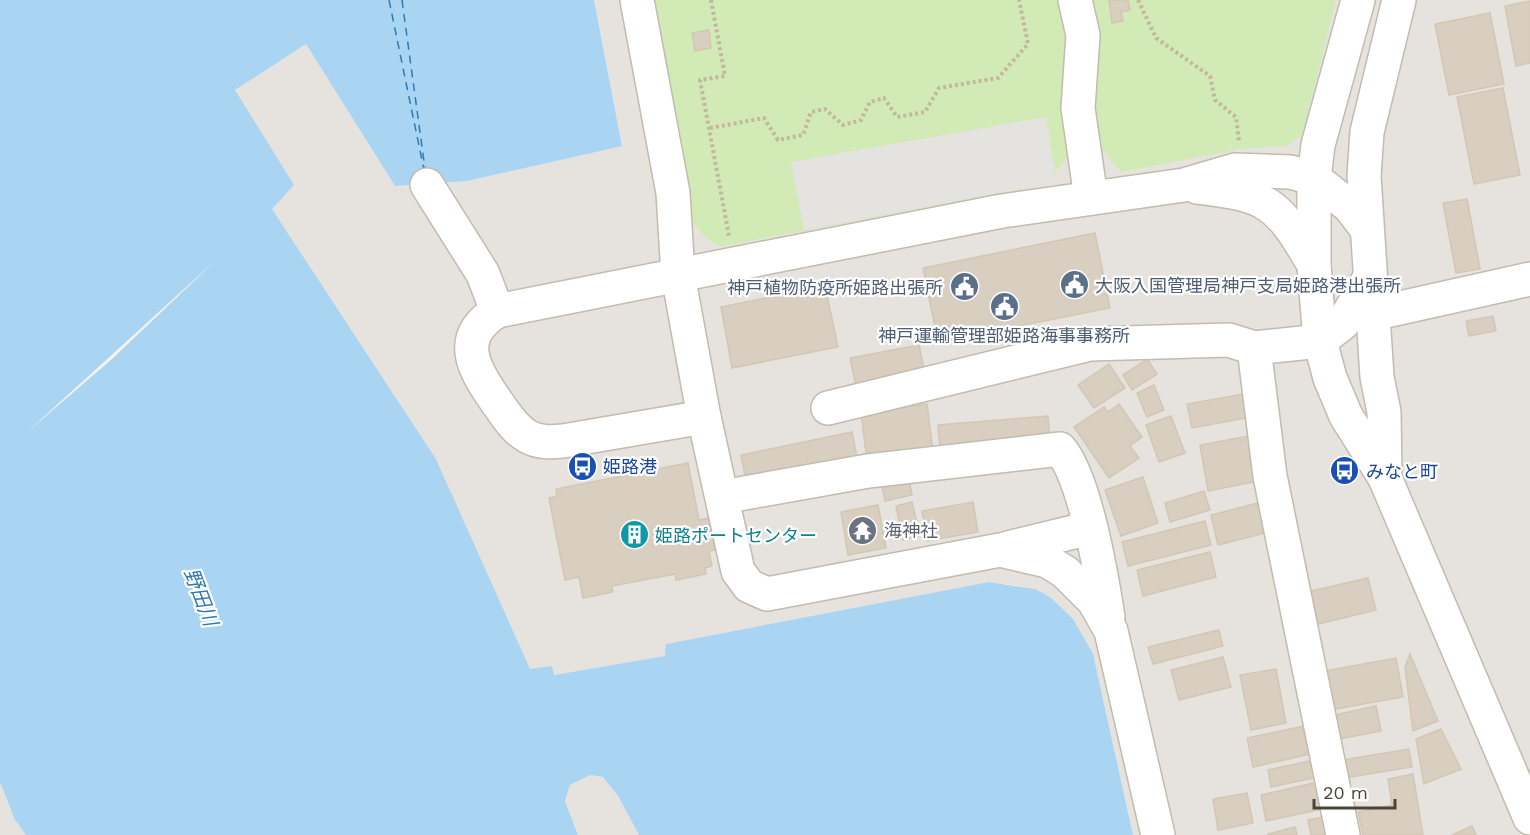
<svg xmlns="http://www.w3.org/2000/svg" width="1530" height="835" viewBox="0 0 1530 835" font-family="'Work Sans','Noto Sans JP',sans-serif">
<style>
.industrial{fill:#e6e2dd}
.green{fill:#d2eab5}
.parking{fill:#e5e3e0}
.water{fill:#a9d4f2;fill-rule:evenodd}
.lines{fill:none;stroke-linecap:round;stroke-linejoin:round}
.ferry{stroke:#2e7ab2;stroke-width:1.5;stroke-dasharray:8 6;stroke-linecap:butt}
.building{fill:#d8cfc1;stroke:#d3c7b4;stroke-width:1.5}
.minor-casing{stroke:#c2bbae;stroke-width:36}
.path{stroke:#c4b79f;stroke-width:4;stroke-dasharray:3 3;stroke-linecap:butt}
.minor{stroke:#fff;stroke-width:33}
.labels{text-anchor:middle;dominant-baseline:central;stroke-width:4.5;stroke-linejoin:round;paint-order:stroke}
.service-label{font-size:18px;fill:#4e5e75;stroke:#fff;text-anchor:start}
.transit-label{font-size:18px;fill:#164399;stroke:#fff;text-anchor:start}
.worship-label{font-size:18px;fill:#5b616d;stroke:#fff;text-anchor:start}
.culture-label{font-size:18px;fill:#0d838f;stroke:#fff;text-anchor:start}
.water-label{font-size:20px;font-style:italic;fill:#2e7ab2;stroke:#fff}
</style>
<rect width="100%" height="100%" fill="#f6f3ec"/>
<g class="industrial">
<polygon points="594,0 1530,0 1530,835 1133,835 1093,654 1035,589 1020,586 989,582 666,644 666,656 554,675 530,670 436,459 272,209 235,90 306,44 395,186 467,181 622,145"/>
<polygon points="590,775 603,777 618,796 639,835 578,835 565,802 570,785"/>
<polygon points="0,782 15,820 26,835 0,835"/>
</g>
<g class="green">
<polygon points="653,0 1061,0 1068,47 1070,154 1046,184 719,247 704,236 690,219 682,144"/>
<polygon points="1092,0 1336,0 1302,136 1285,146 1240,149 1121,172 1102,150 1092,110"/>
</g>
<polygon class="parking" points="1046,117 1055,172 1046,184 804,230 791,162"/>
<path class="water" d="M0 0H594L622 146 467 181 395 186 306 44 235 90 294 185 272 209 436 459 530 669 552 666 554 675 665 656 666 644 989 582 1035 589 1050 597 1073 619 1093 654 1133 835H639L618 796 603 777 590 775 570 785 565 801 578 835H26L15 820 0 782ZM217 259 112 359 26 433Z"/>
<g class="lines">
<g class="ferry">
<polyline points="389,0 424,170"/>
<polyline points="402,0 425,169"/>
</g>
</g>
<g class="building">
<polygon points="1109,0 1128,0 1130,10 1121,12 1123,21 1112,23"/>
<polygon points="1530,1 1530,63 1516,66 1505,6"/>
<polygon points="1490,13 1504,84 1449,95 1435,24"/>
<polygon points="709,30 711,48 695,51 692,33"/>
<polygon points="1503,88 1520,175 1474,184 1457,97"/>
<polygon points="1467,199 1480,269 1456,273 1443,203"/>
<polygon points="1095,233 1110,308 938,342 923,268"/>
<polygon points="825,286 838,347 732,368 721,307"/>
<polygon points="1493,316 1496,331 1469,336 1466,321"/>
<polygon points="919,345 925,373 856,386 850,358"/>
<polygon points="1147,359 1157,374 1132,390 1123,375"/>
<polygon points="1109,364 1125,388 1094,408 1078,385"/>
<polygon points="1154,385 1164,410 1147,417 1137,393"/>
<polygon points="1248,393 1252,417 1192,428 1187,404"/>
<polygon points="927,404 933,452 867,461 861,413"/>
<polygon points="1119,404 1142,437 1130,446 1139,458 1109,478 1074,427 1104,407 1108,412"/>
<polygon points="1048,416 1050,441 940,451 938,425"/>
<polygon points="1171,416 1185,453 1159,462 1146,425"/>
<polygon points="852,432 858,463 747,486 741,455"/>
<polygon points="1254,435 1263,480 1208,491 1200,445"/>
<polygon points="688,463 699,520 709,518 715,550 709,551 712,566 705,568 706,574 676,580 675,574 612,586 613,592 583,598 579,577 565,580 549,498 557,496 556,489"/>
<polygon points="1143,477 1158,523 1121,536 1105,490"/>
<polygon points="909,480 912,495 885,501 882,486"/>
<polygon points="1204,491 1210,510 1170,522 1165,503"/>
<polygon points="1266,501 1273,531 1218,545 1211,515"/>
<polygon points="912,502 920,536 903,540 896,506"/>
<polygon points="973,502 978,532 928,541 922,511"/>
<polygon points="878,505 886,548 848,555 841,512"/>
<polygon points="1205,521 1211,545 1128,566 1122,542"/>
<polygon points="1210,552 1216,577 1143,596 1137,570"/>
<polygon points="1368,578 1376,610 1314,625 1307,592"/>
<polygon points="1219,630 1223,646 1153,664 1148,647"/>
<polygon points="1410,654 1438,721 1413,731 1405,667"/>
<polygon points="1223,657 1231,687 1179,700 1171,670"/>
<polygon points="1396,658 1403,697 1331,710 1324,671"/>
<polygon points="1276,669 1286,723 1251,730 1240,675"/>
<polygon points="1376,706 1381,731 1334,740 1330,716"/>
<polygon points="1309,725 1315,753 1253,767 1247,738"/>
<polygon points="1441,729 1461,769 1424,784 1416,739"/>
<polygon points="1409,749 1412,767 1345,778 1342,760"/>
<polygon points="1314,760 1318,777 1271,787 1268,770"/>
<polygon points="1413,774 1423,835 1363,835 1358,812 1392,805 1388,779"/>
<polygon points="1318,782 1323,809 1266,821 1261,795"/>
<polygon points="1247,793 1253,823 1218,830 1213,799"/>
<polygon points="1328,816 1331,835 1311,835 1308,820"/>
<polygon points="1472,826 1476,835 1452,835"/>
<polygon points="1295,827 1297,835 1268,835 1268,834"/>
</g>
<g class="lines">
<defs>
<g id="minor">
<polyline points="637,0 673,193 678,275 704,417 738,571 749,586 767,594 1000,550 1047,561 1065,572 1094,601 1111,631 1158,835"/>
<polyline points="1075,0 1083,35 1078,108 1091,198"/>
<polyline points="1358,0 1318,145 1314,178 1314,265 1320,341 1330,378 1346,416 1385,478 1530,818"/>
<polyline points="427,185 483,274 497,311"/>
<path d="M1197 187C1269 195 1278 203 1314 265"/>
<polyline points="1373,314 1530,279"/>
<polyline points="1254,348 1270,476 1343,835"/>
<polyline points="828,408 1090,344 1229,340 1254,348 1320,341 1343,323 1369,279"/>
<path d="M704 417 563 441C551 442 538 443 527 436 513 428 505 413 496 401 473 368 455 338 497 311L1002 211 1184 185 1235 170 1290 172 1314 178 1350 207 1366 228"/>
<polyline points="1385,478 1384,412 1377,377 1364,176 1367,132 1399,0"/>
<path d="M722 497 868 471 1060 449C1085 478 1102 578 1108 617"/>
<polyline points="1008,548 1090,528"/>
</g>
</defs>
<use href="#minor" class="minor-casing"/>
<g class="path">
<polyline points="711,0 725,76 700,80 729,236"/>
<polyline points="1138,0 1156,38 1210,76 1215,100 1236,117 1239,142"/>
<polyline points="710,128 764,118 778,140 803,135 811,112 825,109 843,125 861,120 870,102 884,98 897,117 925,112 939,88 998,78 1028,44 1019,0"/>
</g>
<use href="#minor" class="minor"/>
</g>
<defs>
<symbol id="civic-disc" viewBox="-11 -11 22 22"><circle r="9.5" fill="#5c6f8a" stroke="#fff"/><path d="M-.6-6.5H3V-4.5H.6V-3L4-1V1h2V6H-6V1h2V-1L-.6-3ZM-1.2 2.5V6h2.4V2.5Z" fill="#fff"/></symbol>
<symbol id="bus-disc" viewBox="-11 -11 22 22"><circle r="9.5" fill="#1a4fb4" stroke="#fff"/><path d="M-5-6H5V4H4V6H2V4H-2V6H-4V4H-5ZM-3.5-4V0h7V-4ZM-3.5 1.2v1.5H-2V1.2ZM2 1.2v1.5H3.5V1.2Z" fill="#fff"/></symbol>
<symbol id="temple-disc" viewBox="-11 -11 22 22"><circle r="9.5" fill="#6b7280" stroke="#fff"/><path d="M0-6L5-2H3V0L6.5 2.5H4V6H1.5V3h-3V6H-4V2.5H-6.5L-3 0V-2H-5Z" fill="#fff"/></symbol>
<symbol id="building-disc" viewBox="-11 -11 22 22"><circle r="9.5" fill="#0f9aa8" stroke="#fff"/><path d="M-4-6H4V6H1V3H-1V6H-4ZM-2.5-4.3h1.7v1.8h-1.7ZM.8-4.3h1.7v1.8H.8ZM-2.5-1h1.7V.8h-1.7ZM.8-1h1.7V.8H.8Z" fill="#fff"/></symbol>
</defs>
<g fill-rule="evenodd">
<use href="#civic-disc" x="1058" y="268" width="33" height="33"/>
<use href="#civic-disc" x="948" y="270" width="33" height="33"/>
<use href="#civic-disc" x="988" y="290" width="33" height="33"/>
<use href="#bus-disc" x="566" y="450" width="33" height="33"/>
<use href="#bus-disc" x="1328" y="454" width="33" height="33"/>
<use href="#temple-disc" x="846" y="514" width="33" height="33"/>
<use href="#building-disc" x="618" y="518" width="33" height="33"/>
</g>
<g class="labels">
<g class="service-label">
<text x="1095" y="285">大阪入国管理局神戸支局姫路港出張所</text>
<text x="943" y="287" text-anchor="end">神戸植物防疫所姫路出張所</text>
<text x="1004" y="335" text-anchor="middle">神戸運輸管理部姫路海事事務所</text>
</g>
<g class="transit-label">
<text x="603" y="466">姫路港</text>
<text x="1366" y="471">みなと町</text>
</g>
<g class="worship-label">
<text x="884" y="530">海神社</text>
</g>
<g class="culture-label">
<text x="655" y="535">姫路ポートセンター</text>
</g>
<g class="water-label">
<text transform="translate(201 597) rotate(69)">野田川</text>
</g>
</g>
<path d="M1314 799v9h81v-9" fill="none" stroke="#4b4439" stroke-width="3"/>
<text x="1323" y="799" font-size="18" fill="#4b4439" stroke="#ffffff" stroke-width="4.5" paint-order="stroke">20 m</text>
</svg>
